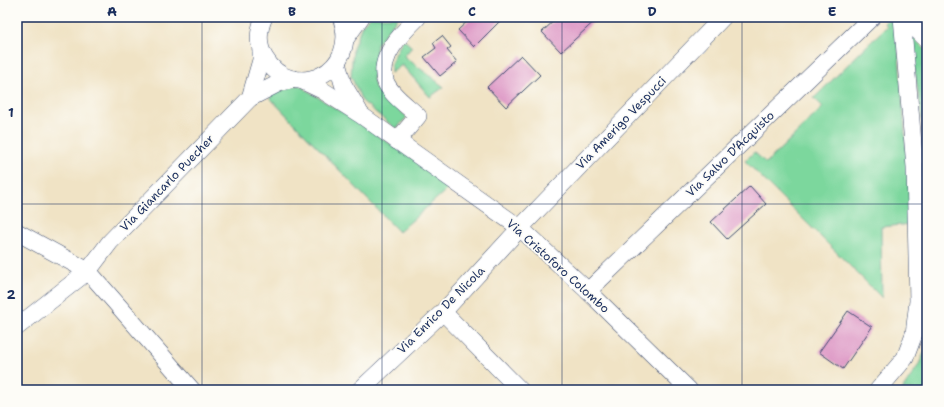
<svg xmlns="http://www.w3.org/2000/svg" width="944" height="407" viewBox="0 0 944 407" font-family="'Shantell Sans',sans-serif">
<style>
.green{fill:#7cd79d;stroke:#4c837e}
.building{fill:#dc93c3}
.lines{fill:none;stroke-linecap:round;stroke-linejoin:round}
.minor-casing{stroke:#3b4a6d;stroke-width:18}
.minor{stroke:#fff;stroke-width:17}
.grid{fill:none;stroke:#1b2f5e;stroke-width:1;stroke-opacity:0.55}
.labels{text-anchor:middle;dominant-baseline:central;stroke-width:3.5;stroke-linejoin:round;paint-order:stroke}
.street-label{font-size:12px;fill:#1b2f5e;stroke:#fdfcf7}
.neatline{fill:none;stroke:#1b2f5e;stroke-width:1.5}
.grid-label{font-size:13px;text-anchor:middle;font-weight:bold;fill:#1b2f5e}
</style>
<rect width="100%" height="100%" fill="#fdfcf7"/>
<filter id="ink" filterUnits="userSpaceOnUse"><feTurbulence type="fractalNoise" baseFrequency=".025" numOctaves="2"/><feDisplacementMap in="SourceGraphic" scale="8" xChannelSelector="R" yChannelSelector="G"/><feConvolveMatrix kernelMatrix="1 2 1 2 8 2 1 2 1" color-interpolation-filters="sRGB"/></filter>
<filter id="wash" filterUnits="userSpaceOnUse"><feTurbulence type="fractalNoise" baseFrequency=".012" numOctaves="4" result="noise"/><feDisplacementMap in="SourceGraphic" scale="16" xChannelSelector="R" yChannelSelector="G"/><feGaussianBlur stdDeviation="0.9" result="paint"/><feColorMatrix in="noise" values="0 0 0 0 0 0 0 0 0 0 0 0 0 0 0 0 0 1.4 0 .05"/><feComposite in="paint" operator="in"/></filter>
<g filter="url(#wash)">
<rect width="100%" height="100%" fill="#f0e3c5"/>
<g class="green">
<polygon points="370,17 398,17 377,44 373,78 375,88 407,117 396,129 362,101 351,76 353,48 362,25"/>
<polygon points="890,17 896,17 912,224 881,227 882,298 745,161 754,152 766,163 823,107 814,98 887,26 884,23"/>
<polygon points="909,33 927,51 927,135 924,133"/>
<polygon points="403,39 412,47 404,56 444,87 430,97 402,65 391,73 391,63"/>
<polygon points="299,85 453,184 399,232 271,99 270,94"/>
<polygon points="927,347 927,390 902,390 918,366"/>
</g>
<g id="blocks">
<g class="building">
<polygon points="472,17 504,17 474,47 458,30"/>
<polygon points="558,17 599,17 561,52 542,32"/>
<polygon points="442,36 451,47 447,50 457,62 440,76 424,57 436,48 433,43"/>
<polygon points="521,55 540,75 506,107 487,87"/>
<polygon points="750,186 766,204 727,239 711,222"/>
<polygon points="848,311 872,327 843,369 819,352"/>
</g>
</g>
</g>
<g filter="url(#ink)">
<use href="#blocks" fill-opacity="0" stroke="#3b4a6d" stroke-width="1"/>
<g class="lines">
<defs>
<g id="minor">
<path d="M264 17C258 31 257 45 265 58 292 104 362 72 341 17"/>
<polyline points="904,17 927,40"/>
<polyline points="346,38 361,17"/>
<polyline points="337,63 343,84 359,111"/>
<polyline points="301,80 322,90 361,115 520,228 588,291 689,390"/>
<polyline points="250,98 261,60 261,52"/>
<path d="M397 141 418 116C408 106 389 94 385 80 378 56 403 32 418 17"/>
<polyline points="17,232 88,271 192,390"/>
<polyline points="588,291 872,17"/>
<polyline points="443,312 520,390"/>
<polyline points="17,327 88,271 110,242 250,98 279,83 294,79"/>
<polyline points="360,390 443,312 520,228 723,17"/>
<polyline points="878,390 905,358 914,334 918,301 915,167 902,17"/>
</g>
</defs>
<use href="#minor" class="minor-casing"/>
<use href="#minor" class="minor"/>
</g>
</g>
<path class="grid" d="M202 17V390M382 17V390M562 17V390M742 17V390M17 204H927"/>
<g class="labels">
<g class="street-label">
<text transform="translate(621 123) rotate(-46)">Via Amerigo Vespucci</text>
<text transform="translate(730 154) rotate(-44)">Via Salvo D’Acquisto</text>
<text transform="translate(167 183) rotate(-46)">Via Giancarlo Puecher</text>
<text transform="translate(558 266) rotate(42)">Via Cristoforo Colombo</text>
<text transform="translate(441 310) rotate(-45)">Via Enrico De Nicola</text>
</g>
</g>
<rect width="944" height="407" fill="none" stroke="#fdfcf7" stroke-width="44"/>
<rect x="22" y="22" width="900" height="363" class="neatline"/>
<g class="grid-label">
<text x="112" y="16">A</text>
<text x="292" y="16">B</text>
<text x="472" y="16">C</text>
<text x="652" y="16">D</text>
<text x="832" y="16">E</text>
<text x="11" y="117">1</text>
<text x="11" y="299">2</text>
</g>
</svg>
